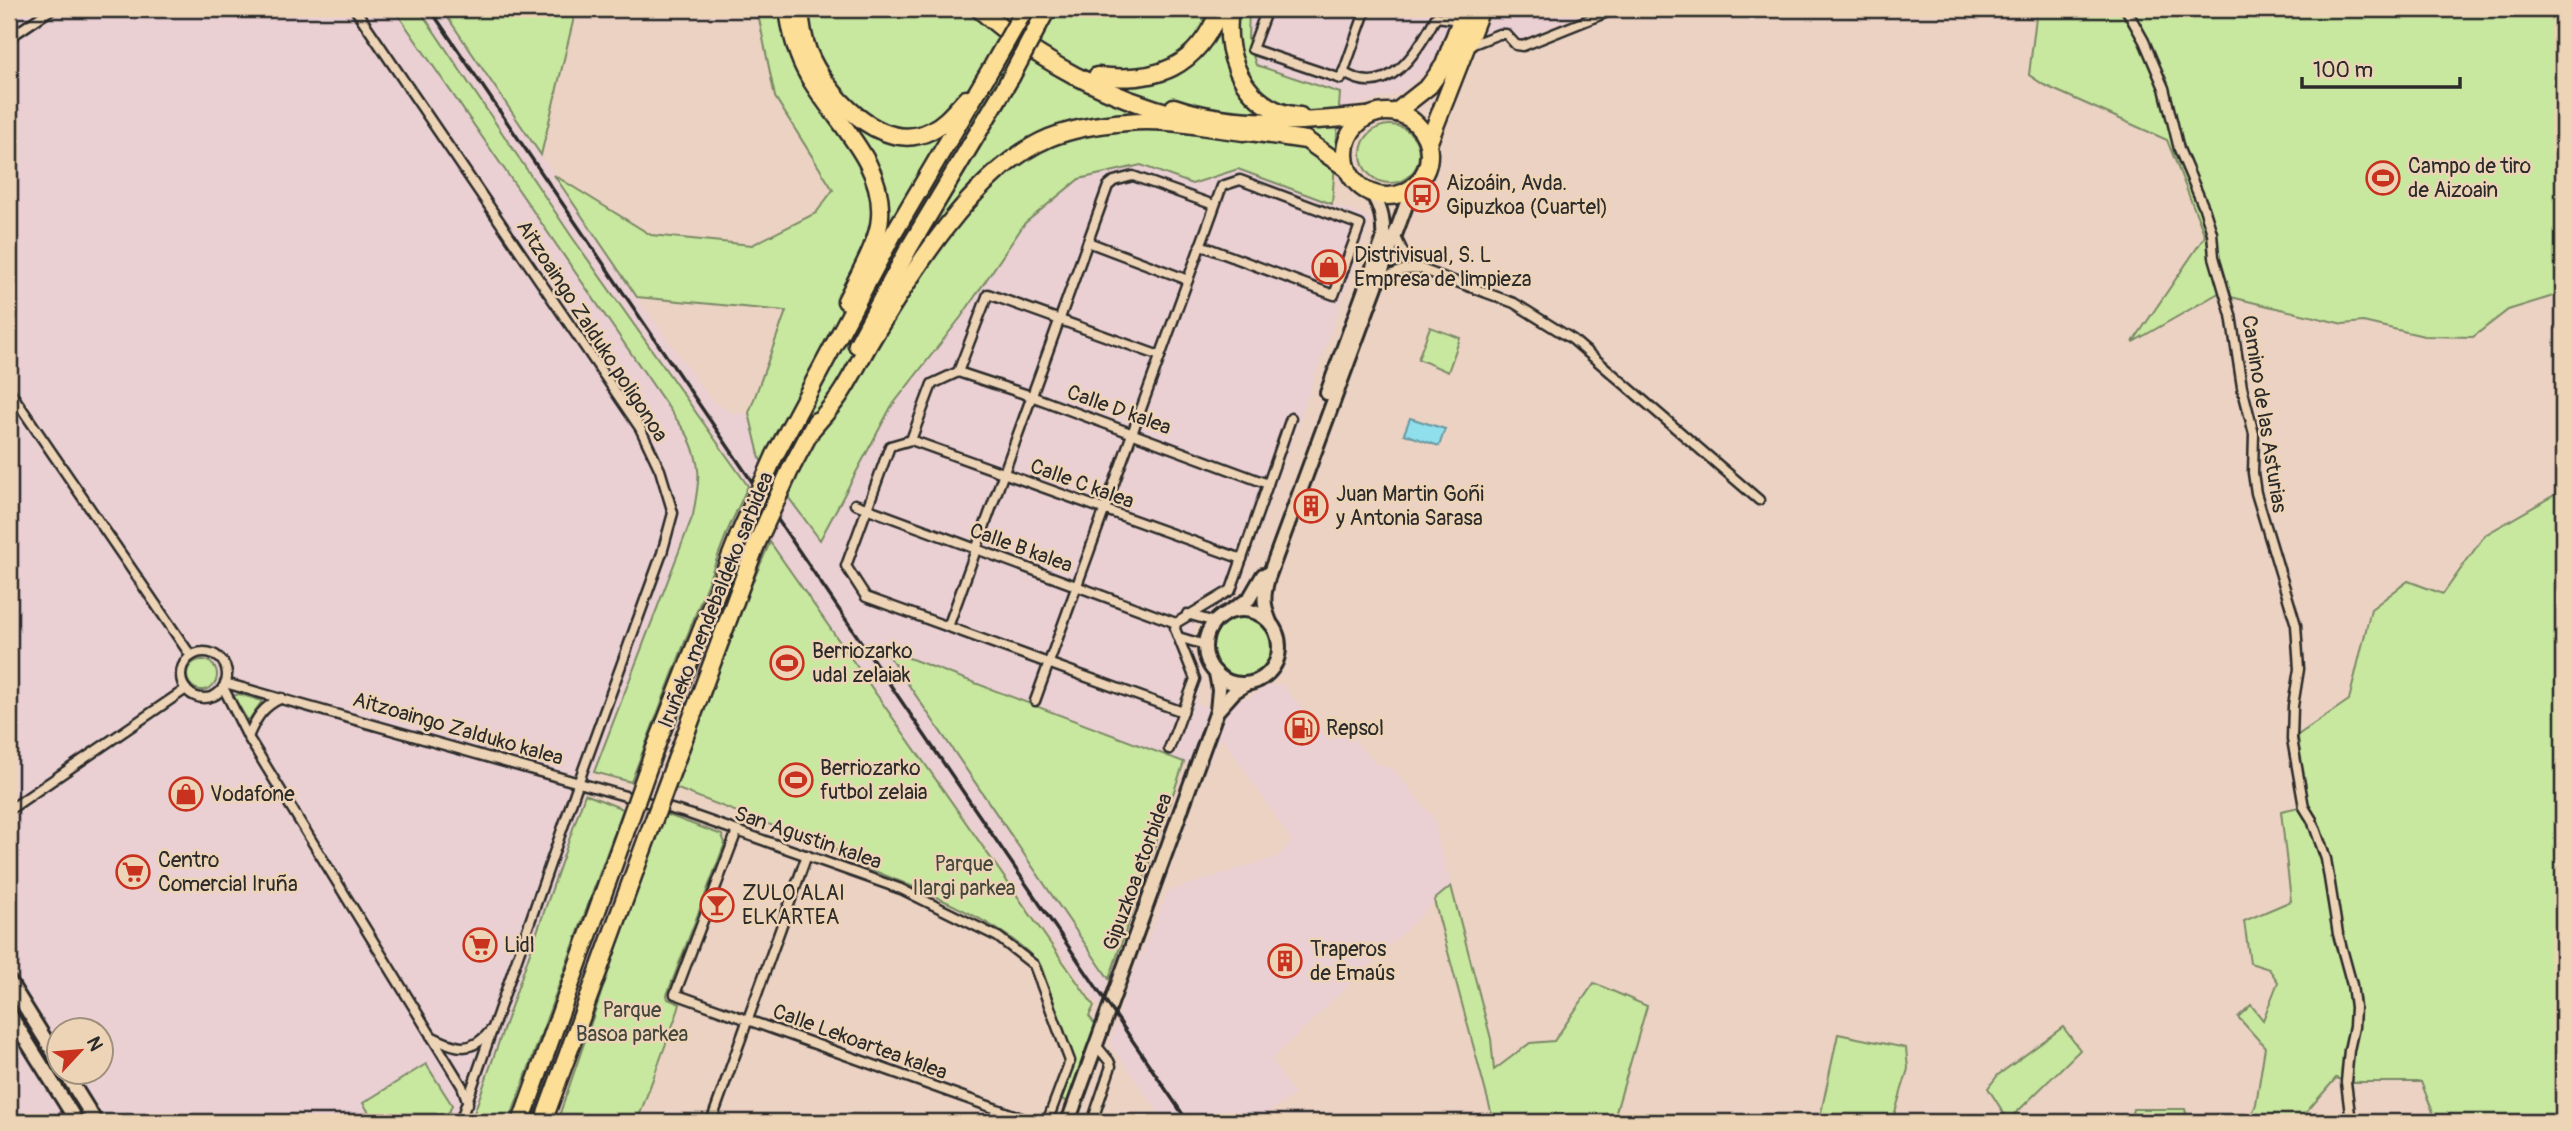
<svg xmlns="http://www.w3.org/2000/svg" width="2572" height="1131" viewBox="0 0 2572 1131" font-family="Pangolin,sans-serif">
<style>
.built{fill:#eacfd3;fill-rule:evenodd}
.green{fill:#c8e79f;stroke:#7a8965;stroke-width:2}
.water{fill:#8fdfed;stroke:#67979f;stroke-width:2}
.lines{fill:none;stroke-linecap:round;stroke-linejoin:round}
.street-casing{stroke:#2b2b2b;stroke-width:13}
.secondary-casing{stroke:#2b2b2b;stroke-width:18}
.highway-casing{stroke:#2b2b2b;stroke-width:21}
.street{stroke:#eed4b6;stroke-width:8}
.secondary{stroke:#eed4b6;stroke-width:12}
.highway{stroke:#fdde96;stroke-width:16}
.rail{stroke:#2b2b2b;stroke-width:3.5}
.highway-bridge-casing{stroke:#2b2b2b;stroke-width:21;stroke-linecap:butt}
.highway-bridge{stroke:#fdde96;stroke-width:16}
.labels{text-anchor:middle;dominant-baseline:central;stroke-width:5;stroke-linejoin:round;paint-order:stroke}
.poi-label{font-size:21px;fill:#2b2b2b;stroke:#eed4b6;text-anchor:start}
.street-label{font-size:21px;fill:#2b2b2b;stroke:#eed4b6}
.park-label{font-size:21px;fill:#43473c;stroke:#eed4b6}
</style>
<rect width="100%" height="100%" fill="#ecd2c3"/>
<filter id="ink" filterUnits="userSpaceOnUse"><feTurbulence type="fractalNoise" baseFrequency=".0143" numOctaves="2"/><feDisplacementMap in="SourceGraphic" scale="14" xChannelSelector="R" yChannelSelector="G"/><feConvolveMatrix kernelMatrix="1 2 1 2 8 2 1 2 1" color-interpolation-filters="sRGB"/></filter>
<g filter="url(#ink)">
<g class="built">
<path d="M9 9H394L688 436 698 457 699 483 693 515 585 794 471 1122H9ZM60 1030H102V1072H60Z"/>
<polygon points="419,9 442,9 637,297 712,401 734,414 749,413 760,459 819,540 891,407 961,317 1024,223 1079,179 1141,165 1192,184 1238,169 1371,218 1237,594 1195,621 1191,640 1194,657 1203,680 1195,702 1224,714 1230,704 1239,698 1249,698 1268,685 1282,685 1331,742 1345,731 1376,763 1394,770 1435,819 1438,841 1451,886 1271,1060 1295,1095 1260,1117 1262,1122 1165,1122 1110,1044 1127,987 1168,891 1277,857 1292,841 1227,744 1220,738 1206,769 1171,758 944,737 1109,979 1099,1007 741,502 748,486 572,237"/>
<polygon points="1250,9 1592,9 1520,40 1503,35 1467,47 1433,66 1401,93 1339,110 1340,93 1256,65 1248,39"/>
</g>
<g class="green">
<path d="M394 9H419L572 237 748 486 728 530 631 782 594 772 693 515C699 481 703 469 688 436Z"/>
<polygon points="442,9 576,9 541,155"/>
<polygon points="757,9 1249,9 1248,39 1256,65 1340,93 1332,204 1238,169 1192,184 1141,165 1079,179 1025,223 961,317 891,407 820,540 760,459 749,413 786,311 637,297 554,175 651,235 752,245 816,213 833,190 775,97"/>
<polygon points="2037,9 2563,9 2563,293 2508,310 2473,337 2424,336 2363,322 2343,324 2231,297 2224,290 2133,342 2205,236 2167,140 2044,85 2029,75"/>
<circle cx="1390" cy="154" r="29"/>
<polygon points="1430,327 1460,338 1448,372 1418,359"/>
<polygon points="2563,490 2563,1122 2437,1122 2421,1082 2346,1082 2336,1078 2298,1122 2249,1122 2256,1104 2265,1047 2238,1017 2251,1005 2263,1020 2278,982 2269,969 2250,963 2244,921 2291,901 2281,811 2304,806 2298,735 2349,700 2371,609 2408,581 2443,594 2485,535"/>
<path d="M770 542 1094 1006 1089 1016 1097 1027 1071 1103 1059 1098 1073 1055 1041 966C1009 924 913 886 864 867L866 857 857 854 856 858 675 788 739 613Z"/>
<circle cx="1241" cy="648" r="32"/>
<polygon points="893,652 1184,762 1109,979 889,656"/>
<circle cx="202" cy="675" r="15"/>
<polygon points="239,694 262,701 248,721 233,696"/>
<polygon points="585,794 623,809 509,1122 471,1122"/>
<polygon points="665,814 722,835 725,843 667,995 668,999 680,1004 678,1011 637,1122 557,1122 653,842"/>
<polygon points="1451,886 1491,1039 1494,1070 1530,1043 1554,1041 1594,983 1647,1006 1613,1122 1482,1122 1492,1115 1434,900"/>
<polygon points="2063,1027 2080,1050 2012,1117 2014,1122 2002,1122 2005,1115 1988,1088 1998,1075"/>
<polygon points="1838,1034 1906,1048 1908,1069 1892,1122 1819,1122"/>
<polygon points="426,1064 452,1105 445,1122 375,1122 363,1103"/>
<polygon points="2133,1109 2185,1109 2188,1122 2130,1122"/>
</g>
<polygon class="water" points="1410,418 1445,429 1439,446 1404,434"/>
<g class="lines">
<defs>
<g id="street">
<polyline points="355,9 640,428 660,470 673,513 662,553 579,781 460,1122"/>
<polyline points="1267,9 1252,49 1341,79 1366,9"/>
<polyline points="2126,9 2144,41 2164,88 2179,149 2204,208 2212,233 2214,257 2231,315 2242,387 2254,434 2253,473 2256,493 2296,625 2299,669 2293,706 2292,739 2304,807 2312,820 2326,859 2338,934 2352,985 2355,1007 2354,1027 2349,1050 2346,1082 2351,1122"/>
<polyline points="9,38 52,9"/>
<polyline points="1468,46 1499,34 1506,34 1516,45 1523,46 1615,9"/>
<path d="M1343 72C1388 102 1418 51 1436 17L1460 20"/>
<polyline points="1395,235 1405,256 1421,269 1514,303 1572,339 1759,500"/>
<polyline points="1088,242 1188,280"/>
<polyline points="1378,280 1403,270 1421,269"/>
<polyline points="1160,356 988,294 958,372 932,384 911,440 890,446 846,566 866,597 1183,712"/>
<polyline points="958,372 1031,396 1268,484"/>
<polyline points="9,390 191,656"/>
<polyline points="911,440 1242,559"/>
<polyline points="855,504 1176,623"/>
<polyline points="1187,614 1215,622"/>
<polyline points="948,627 1108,186 1114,181 1133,176 1214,205"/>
<polyline points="1178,637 1205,645"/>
<circle cx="204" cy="675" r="23"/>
<polyline points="225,683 689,814 901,889 998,937 1034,965 1070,1061 1047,1122"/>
<polyline points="223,687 248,737 462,1086 468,1103"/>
<polyline points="1035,701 1222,186 1240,180 1360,225 1334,295 1200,245"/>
<path d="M248 737C256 718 263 706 282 698"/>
<polyline points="1169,749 1195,679 1175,629 1176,623 1231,590 1291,418"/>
<polyline points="9,810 186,689"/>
<polyline points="737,831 675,994 1033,1122"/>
<path d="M431 1036C456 1048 471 1055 491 1030"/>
<polyline points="711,1122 807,855"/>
<polyline points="1092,1122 1111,1066 1109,1061 1096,1045"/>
</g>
<g id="secondary">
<path d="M1327 393 1383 240C1384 223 1382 210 1373 195"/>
<circle cx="1242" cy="647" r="37"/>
<polyline points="1229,612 1249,599 1263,575"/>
<path d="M1270 622C1263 605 1263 595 1268 578L1412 189"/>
<polyline points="1216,673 1219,690 1217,711"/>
<polyline points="9,981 60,1063"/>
<polyline points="9,1013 77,1122"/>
<polyline points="65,1072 96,1122"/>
<polyline points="1068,1122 1217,711 1234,692 1246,684"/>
</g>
<g id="highway">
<path d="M788 9C791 32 796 55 808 75 833 120 884 161 880 217 879 242 857 278 846 301"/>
<path d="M800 9C801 23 803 38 808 51 824 92 881 156 930 131 945 124 955 111 966 99"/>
<path d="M979 9C1037 61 1108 98 1184 117"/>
<path d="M1230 9C1224 49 1238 94 1278 111 1285 114 1293 115 1300 116"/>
<path d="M1097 76C1157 83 1197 68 1220 9"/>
<path d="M1174 107C1235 128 1303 122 1366 116"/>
<circle cx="1387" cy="154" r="42"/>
<polyline points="1396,112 1429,86 1444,65 1465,9"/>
<polyline points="1236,130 1306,140 1346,168"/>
<polyline points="1428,144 1481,9"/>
<polyline points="857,345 909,248 1011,77"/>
<path d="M813 428C821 418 830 409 837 399 850 381 860 359 872 339 912 272 975 169 1049 138 1074 128 1101 124 1127 122 1166 118 1206 128 1244 132"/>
<polyline points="775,455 892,236 993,65"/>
<polyline points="791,468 816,421"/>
<polyline points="654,751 739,535"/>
<polyline points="676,760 756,545"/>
<polyline points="521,1122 625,833"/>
<polyline points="543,1122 647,838"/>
</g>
</defs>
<use href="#street" class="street-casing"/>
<use href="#secondary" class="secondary-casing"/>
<use href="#highway" class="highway-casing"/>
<use href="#street" class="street"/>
<use href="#secondary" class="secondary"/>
<use href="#highway" class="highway"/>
<polyline class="rail" points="430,9 1188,1122"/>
<defs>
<g id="highway-bridge">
<polyline points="993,65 1025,9"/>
<polyline points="1011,77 1047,9"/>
<polyline points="739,535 775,455"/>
<polyline points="756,545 791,468"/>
<polyline points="625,833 654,751"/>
<polyline points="647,838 676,760"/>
</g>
</defs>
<use href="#highway-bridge" class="highway-bridge-casing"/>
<use href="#highway-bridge" class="highway-bridge"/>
</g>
</g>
<defs>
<symbol id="stadium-ring" viewBox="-11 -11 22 22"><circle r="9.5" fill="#eed4b6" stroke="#c8321e" stroke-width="1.5"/><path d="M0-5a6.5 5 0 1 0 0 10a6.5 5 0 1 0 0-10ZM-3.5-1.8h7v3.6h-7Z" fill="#c8321e"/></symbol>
<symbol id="bus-ring" viewBox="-11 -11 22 22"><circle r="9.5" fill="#eed4b6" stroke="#c8321e" stroke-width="1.5"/><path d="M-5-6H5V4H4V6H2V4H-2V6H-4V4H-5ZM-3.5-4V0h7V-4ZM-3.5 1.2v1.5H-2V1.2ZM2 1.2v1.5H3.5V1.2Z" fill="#c8321e"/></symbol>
<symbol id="shop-ring" viewBox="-11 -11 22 22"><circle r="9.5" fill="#eed4b6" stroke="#c8321e" stroke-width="1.5"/><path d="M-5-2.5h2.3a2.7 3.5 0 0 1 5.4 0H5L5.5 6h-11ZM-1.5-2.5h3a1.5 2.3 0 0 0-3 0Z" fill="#c8321e"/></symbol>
<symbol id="building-ring" viewBox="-11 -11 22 22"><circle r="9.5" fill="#eed4b6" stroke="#c8321e" stroke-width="1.5"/><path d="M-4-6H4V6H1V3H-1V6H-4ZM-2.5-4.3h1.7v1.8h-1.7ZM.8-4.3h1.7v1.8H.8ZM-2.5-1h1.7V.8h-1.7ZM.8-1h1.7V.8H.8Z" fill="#c8321e"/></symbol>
<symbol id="fuel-ring" viewBox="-11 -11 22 22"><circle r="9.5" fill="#eed4b6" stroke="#c8321e" stroke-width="1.5"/><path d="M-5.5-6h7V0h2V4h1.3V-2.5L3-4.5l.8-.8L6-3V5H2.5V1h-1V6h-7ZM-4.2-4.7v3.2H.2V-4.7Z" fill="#c8321e"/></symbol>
<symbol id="supermarket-ring" viewBox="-11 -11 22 22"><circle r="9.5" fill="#eed4b6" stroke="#c8321e" stroke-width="1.5"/><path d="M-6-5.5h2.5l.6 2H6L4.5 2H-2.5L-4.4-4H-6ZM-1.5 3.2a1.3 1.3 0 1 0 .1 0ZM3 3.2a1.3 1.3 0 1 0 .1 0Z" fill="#c8321e"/></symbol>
<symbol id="bar-ring" viewBox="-11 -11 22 22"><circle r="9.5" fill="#eed4b6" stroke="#c8321e" stroke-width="1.5"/><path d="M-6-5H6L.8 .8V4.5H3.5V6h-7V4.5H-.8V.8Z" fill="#c8321e"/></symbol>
</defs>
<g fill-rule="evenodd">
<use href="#stadium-ring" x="2364" y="159" width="38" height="38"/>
<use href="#bus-ring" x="1403" y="176" width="38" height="38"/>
<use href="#shop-ring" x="1310" y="248" width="38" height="38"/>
<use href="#building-ring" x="1292" y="487" width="38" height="38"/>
<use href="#stadium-ring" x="768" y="644" width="38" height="38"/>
<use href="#fuel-ring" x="1283" y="709" width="38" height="38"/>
<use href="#stadium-ring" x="777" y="761" width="38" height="38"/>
<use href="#shop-ring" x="167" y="775" width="38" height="38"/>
<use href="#supermarket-ring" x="114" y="853" width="38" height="38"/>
<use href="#bar-ring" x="698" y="886" width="38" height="38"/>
<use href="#supermarket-ring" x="461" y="926" width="38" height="38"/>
<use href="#building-ring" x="1266" y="942" width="38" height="38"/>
</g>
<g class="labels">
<g class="poi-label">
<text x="2408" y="166">Campo de tiro<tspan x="2408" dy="24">de Aizoain</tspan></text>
<text x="1446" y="183">Aizoáin, Avda.<tspan x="1446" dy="24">Gipuzkoa (Cuartel)</tspan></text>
<text x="1354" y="255">Distrivisual, S. L<tspan x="1354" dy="24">Empresa de limpieza</tspan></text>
<text x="1336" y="494">Juan Martin Goñi<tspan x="1336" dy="24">y Antonia Sarasa</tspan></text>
<text x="812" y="651">Berriozarko<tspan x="812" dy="24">udal zelaiak</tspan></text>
<text x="1326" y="728">Repsol</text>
<text x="820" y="768">Berriozarko<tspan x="820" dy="24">futbol zelaia</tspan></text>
<text x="210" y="794">Vodafone</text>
<text x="158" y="860">Centro<tspan x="158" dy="24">Comercial Iruña</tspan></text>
<text x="742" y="893">ZULO ALAI<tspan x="742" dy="24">ELKARTEA</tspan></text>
<text x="504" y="945">Lidl</text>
<text x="1310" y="949">Traperos<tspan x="1310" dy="24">de Emaús</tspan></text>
</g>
<g class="street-label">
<text transform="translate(592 331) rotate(57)">Aitzoaingo Zalduko poligonoa</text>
<text transform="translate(1119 410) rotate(20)">Calle D kalea</text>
<text transform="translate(2264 414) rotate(81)">Camino de las Asturias</text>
<text transform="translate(1082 484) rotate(20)">Calle C kalea</text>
<text transform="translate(1021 548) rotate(20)">Calle B kalea</text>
<text transform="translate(716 600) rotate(-68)">Iruñeko mendebaldeko sarbidea</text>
<text transform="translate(458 729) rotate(16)">Aitzoaingo Zalduko kalea</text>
<text transform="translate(808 838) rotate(19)">San Agustin kalea</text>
<text transform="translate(1138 872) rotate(-70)">Gipuzkoa etorbidea</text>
<text transform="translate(860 1042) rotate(20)">Calle Lekoartea kalea</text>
</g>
<g class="park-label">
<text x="964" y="864">Parque<tspan x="964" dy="24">Ilargi parkea</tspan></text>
<text x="632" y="1010">Parque<tspan x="632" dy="24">Basoa parkea</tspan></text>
</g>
</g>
<rect width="2572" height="1131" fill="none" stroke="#eed4b6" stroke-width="35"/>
<rect x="18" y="18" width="2537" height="1096" fill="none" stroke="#2b2b2b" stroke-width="2.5" filter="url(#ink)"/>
<g transform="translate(80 1051) rotate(64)"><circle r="33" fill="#eed4b6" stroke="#a0907e" stroke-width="2"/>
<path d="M0-5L12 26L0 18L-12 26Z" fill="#c8321e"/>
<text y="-10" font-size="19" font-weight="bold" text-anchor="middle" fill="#2b2b2b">N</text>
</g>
<path d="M2302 77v10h158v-10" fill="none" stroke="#2b2b2b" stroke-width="3.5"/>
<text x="2313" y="77" font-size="21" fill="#2b2b2b" stroke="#eed4b6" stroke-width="5" paint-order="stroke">100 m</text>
</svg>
